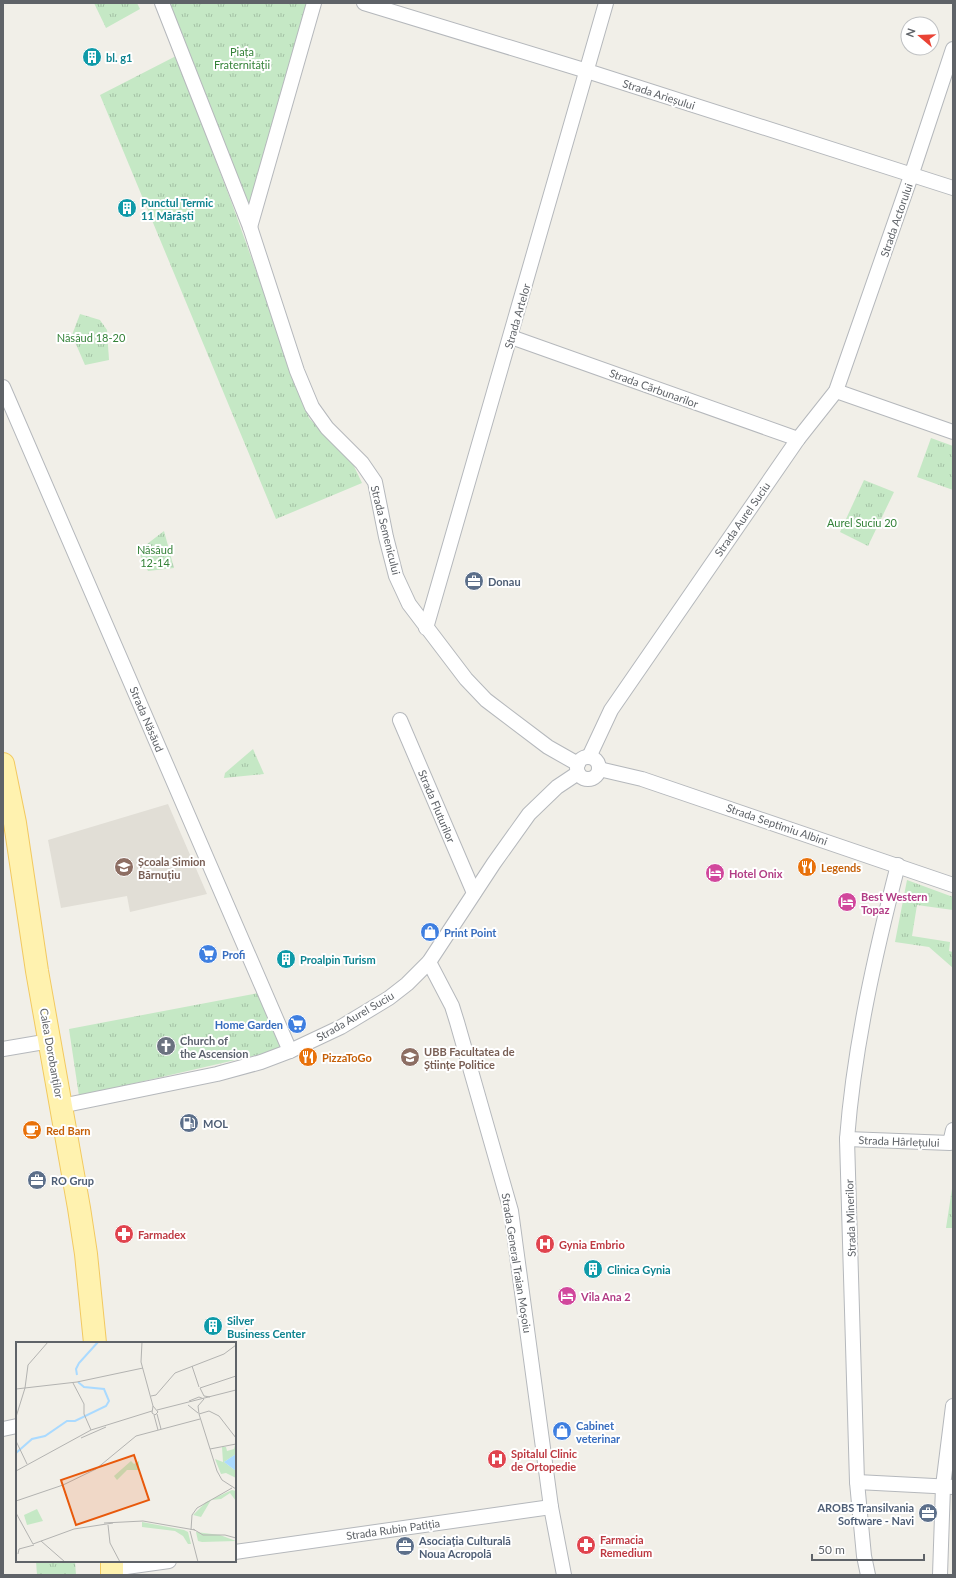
<svg xmlns="http://www.w3.org/2000/svg" width="956" height="1578" viewBox="0 0 956 1578" font-family="Lato,sans-serif">
<style>
.education{fill:#e1ded6}
.grass{fill:url(#grass-tufts)}
.lines{fill:none;stroke-linecap:round;stroke-linejoin:round}
.street-casing{stroke:#b5b8bc;stroke-width:16}
.primary-casing{stroke:#f2c960;stroke-width:24}
.street{stroke:#fff;stroke-width:14}
.primary{stroke:#fff2af;stroke-width:22}
.labels{text-anchor:middle;dominant-baseline:central;stroke-width:4;stroke-linejoin:round;paint-order:stroke}
.park-label{font-size:11px;fill:#348238;stroke:#fff}
.culture-label{font-size:11px;font-weight:bold;fill:#0d838f;stroke:#fff;text-anchor:start}
.street-label{font-size:11px;fill:#5f6368;stroke:#fff}
.service-label{font-size:11px;font-weight:bold;fill:#4e5e75;stroke:#fff;text-anchor:start}
.education-label{font-size:11px;font-weight:bold;fill:#785e54;stroke:#fff;text-anchor:start}
.food-label{font-size:11px;font-weight:bold;fill:#c56008;stroke:#fff;text-anchor:start}
.hotel-label{font-size:11px;font-weight:bold;fill:#b23c85;stroke:#fff;text-anchor:start}
.shop-label{font-size:11px;font-weight:bold;fill:#366cbe;stroke:#fff;text-anchor:start}
.worship-label{font-size:11px;font-weight:bold;fill:#5b616d;stroke:#fff;text-anchor:start}
.health-label{font-size:11px;font-weight:bold;fill:#be3a42;stroke:#fff;text-anchor:start}
.inset-river{fill:none;stroke:#aadaff;stroke-width:2}
.inset-road{fill:none;stroke:#b3b3b1;stroke-width:1}
.view{fill:#e8590c;fill-opacity:0.15;stroke:#e8590c;stroke-width:2}
.inset-edge{fill:none;stroke:#5f6368;stroke-width:2}
</style>
<defs>
<pattern id="grass-tufts" width="24" height="20" patternUnits="userSpaceOnUse"><rect width="24" height="20" fill="#c5e8c5"/><path d="M3 7l-1-3M5 7V3M7 7l1-3M15 17l-1-3M17 17v-4M19 17l1-3" fill="none" stroke="#a3c0a4"/></pattern>
</defs>
<rect width="100%" height="100%" fill="#f1efe8"/>
<polygon class="education" points="168,804 207,894 130,912 127,896 61,908 48,840"/>
<g class="grass">
<polygon points="94,3 137,3 140,9 106,28"/>
<polygon points="162,3 314,3 250,227"/>
<polygon points="176,56 231,201 309,418 352,462 362,483 276,519 100,95"/>
<polygon points="80,314 100,320 107,330 109,360 85,365 72,335"/>
<polygon points="931,438 953,446 953,490 917,477"/>
<polygon points="864,480 894,492 868,546 840,532"/>
<polygon points="164,531 174,568 148,571 138,551"/>
<polygon points="253,749 264,774 224,778 225,773"/>
<polygon points="907,880 953,897 953,910 917,905 912,936 950,942 949,951 953,952 953,968 929,947 895,942"/>
<polygon points="258,993 283,1049 79,1096 69,1029"/>
<polygon points="953,1182 953,1228 946,1228"/>
<polygon points="36,1561 75,1561 76,1575 37,1575"/>
</g>
<g class="lines">
<defs>
<g id="street">
<polyline points="162,3 250,227 297,371 312,407 327,428 362,463 375,482 386,537 396,576 409,604 466,679 486,700 548,747 578,764"/>
<polyline points="364,3 587,71 953,188"/>
<polyline points="250,227 314,3"/>
<polyline points="511,337 798,439"/>
<polyline points="3,387 290,1051"/>
<polyline points="836,391 953,432"/>
<polyline points="426,628 606,3"/>
<polyline points="400,720 474,893"/>
<circle cx="588" cy="768" r="11"/>
<polyline points="589,757 611,710 798,439 836,391 911,176 953,49"/>
<polyline points="599,769 642,779 953,885"/>
<polyline points="429,962 452,1006 457,1022 511,1211 551,1507 564,1575"/>
<polyline points="3,1049 50,1041"/>
<polyline points="61,1106 217,1074 261,1062 290,1051 341,1027 389,998 407,984 429,962 494,863 529,814 557,787 578,773"/>
<polyline points="847,1139 950,1143 953,1130"/>
<polyline points="3,1429 17,1426"/>
<polyline points="857,1482 953,1487"/>
<polyline points="235,1552 551,1507"/>
<polyline points="112,1569 169,1561"/>
<path d="M868 1575 864 1556 857 1482 847 1139C854 1047 875 954 898 865"/>
<polyline points="940,1575 943,1486 953,1406"/>
</g>
<g id="primary">
<polyline points="3,764 15,823 37,971 79,1208 86,1254 95,1343"/>
<polyline points="112,1561 112,1575"/>
</g>
</defs>
<use href="#street" class="street-casing"/>
<use href="#primary" class="primary-casing"/>
<use href="#street" class="street"/>
<use href="#primary" class="primary"/>
</g>
<defs>
<symbol id="building-disc" viewBox="-11 -11 22 22"><circle r="9.5" fill="#0f9aa8" stroke="#fff"/><path d="M-4-6H4V6H1V3H-1V6H-4ZM-2.5-4.3h1.7v1.8h-1.7ZM.8-4.3h1.7v1.8H.8ZM-2.5-1h1.7V.8h-1.7ZM.8-1h1.7V.8H.8Z" fill="#fff"/></symbol>
<symbol id="office-disc" viewBox="-11 -11 22 22"><circle r="9.5" fill="#5c6f8a" stroke="#fff"/><path d="M-6-3h4V-5.5h4V-3h4V5H-6ZM-1-4.5V-3h2v-1.5ZM-6 0V1H6V0Z" fill="#fff"/></symbol>
<symbol id="school-disc" viewBox="-11 -11 22 22"><circle r="9.5" fill="#8d6e63" stroke="#fff"/><path d="M0-5L7-2L0 1L-7-2ZM-4 1L0 2.5L4 1V4Q0 6-4 4Z" fill="#fff"/></symbol>
<symbol id="restaurant-disc" viewBox="-11 -11 22 22"><circle r="9.5" fill="#e8710a" stroke="#fff"/><path d="M-5-6h1v4h1v-4h1v4h1v-4h1v5L-1.5 .5V6h-2V.5L-5-1ZM5-6V6H3V1.5H1.5Q1.5-4 5-6Z" fill="#fff"/></symbol>
<symbol id="hotel-disc" viewBox="-11 -11 22 22"><circle r="9.5" fill="#d1479c" stroke="#fff"/><path d="M-6-4.5h1.5V1H6V5H4.5V3h-9V5H-6ZM-4 0a1.8 1.8 0 1 1 3.6 0ZM.5 0V-2.5h3Q6-2.5 6 0Z" fill="#fff"/></symbol>
<symbol id="shop-disc" viewBox="-11 -11 22 22"><circle r="9.5" fill="#3f7fe0" stroke="#fff"/><path d="M-5-2.5h2.3a2.7 3.5 0 0 1 5.4 0H5L5.5 6h-11ZM-1.5-2.5h3a1.5 2.3 0 0 0-3 0Z" fill="#fff"/></symbol>
<symbol id="supermarket-disc" viewBox="-11 -11 22 22"><circle r="9.5" fill="#3f7fe0" stroke="#fff"/><path d="M-6-5.5h2.5l.6 2H6L4.5 2H-2.5L-4.4-4H-6ZM-1.5 3.2a1.3 1.3 0 1 0 .1 0ZM3 3.2a1.3 1.3 0 1 0 .1 0Z" fill="#fff"/></symbol>
<symbol id="church-disc" viewBox="-11 -11 22 22"><circle r="9.5" fill="#6b7280" stroke="#fff"/><path d="M-1.2-6h2.4v3.5h3.3v2.4h-3.3V6h-2.4V-.1h-3.3v-2.4h3.3Z" fill="#fff"/></symbol>
<symbol id="university-disc" viewBox="-11 -11 22 22"><circle r="9.5" fill="#8d6e63" stroke="#fff"/><path d="M0-5L7-2L0 1L-7-2ZM-4 1L0 2.5L4 1V4Q0 6-4 4Z" fill="#fff"/></symbol>
<symbol id="fuel-disc" viewBox="-11 -11 22 22"><circle r="9.5" fill="#5c6f8a" stroke="#fff"/><path d="M-5.5-6h7V0h2V4h1.3V-2.5L3-4.5l.8-.8L6-3V5H2.5V1h-1V6h-7ZM-4.2-4.7v3.2H.2V-4.7Z" fill="#fff"/></symbol>
<symbol id="cafe-disc" viewBox="-11 -11 22 22"><circle r="9.5" fill="#e8710a" stroke="#fff"/><path d="M-5.5-4.5H6V0H3Q3 3.5 0 3.5H-2.5Q-5.5 3.5-5.5 0ZM3-3.2v2h1.7v-2ZM-6 4.5H4V6H-6Z" fill="#fff"/></symbol>
<symbol id="pharmacy-disc" viewBox="-11 -11 22 22"><circle r="9.5" fill="#e0444e" stroke="#fff"/><path d="M-2-6h4v4h4v4h-4v4h-4v-4h-4v-4h4Z" fill="#fff"/></symbol>
<symbol id="hospital-disc" viewBox="-11 -11 22 22"><circle r="9.5" fill="#e0444e" stroke="#fff"/><path d="M-5-5h3v3.5h4V-5h3V5h-3V1.5h-4V5h-3Z" fill="#fff"/></symbol>
</defs>
<g fill-rule="evenodd">
<use href="#building-disc" x="81" y="46" width="22" height="22"/>
<use href="#building-disc" x="116" y="197" width="22" height="22"/>
<use href="#office-disc" x="463" y="570" width="22" height="22"/>
<use href="#school-disc" x="113" y="856" width="22" height="22"/>
<use href="#restaurant-disc" x="796" y="856" width="22" height="22"/>
<use href="#hotel-disc" x="704" y="862" width="22" height="22"/>
<use href="#hotel-disc" x="836" y="891" width="22" height="22"/>
<use href="#shop-disc" x="419" y="921" width="22" height="22"/>
<use href="#supermarket-disc" x="197" y="943" width="22" height="22"/>
<use href="#building-disc" x="275" y="948" width="22" height="22"/>
<use href="#supermarket-disc" x="286" y="1013" width="22" height="22"/>
<use href="#church-disc" x="155" y="1035" width="22" height="22"/>
<use href="#restaurant-disc" x="297" y="1046" width="22" height="22"/>
<use href="#university-disc" x="399" y="1046" width="22" height="22"/>
<use href="#fuel-disc" x="178" y="1112" width="22" height="22"/>
<use href="#cafe-disc" x="21" y="1119" width="22" height="22"/>
<use href="#office-disc" x="26" y="1169" width="22" height="22"/>
<use href="#pharmacy-disc" x="113" y="1223" width="22" height="22"/>
<use href="#hospital-disc" x="534" y="1233" width="22" height="22"/>
<use href="#building-disc" x="582" y="1258" width="22" height="22"/>
<use href="#hotel-disc" x="556" y="1285" width="22" height="22"/>
<use href="#building-disc" x="202" y="1315" width="22" height="22"/>
<use href="#shop-disc" x="551" y="1420" width="22" height="22"/>
<use href="#hospital-disc" x="486" y="1448" width="22" height="22"/>
<use href="#office-disc" x="917" y="1502" width="22" height="22"/>
<use href="#pharmacy-disc" x="575" y="1534" width="22" height="22"/>
<use href="#office-disc" x="394" y="1535" width="22" height="22"/>
</g>
<g class="labels">
<g class="park-label">
<text x="242" y="51">Piața<tspan x="242" dy="13">Fraternității</tspan></text>
<text x="91" y="337">Năsăud 18-20</text>
<text x="862" y="522">Aurel Suciu 20</text>
<text x="155" y="549">Năsăud<tspan x="155" dy="13">12-14</tspan></text>
</g>
<g class="culture-label">
<text x="106" y="57">bl. g1</text>
<text x="141" y="202">Punctul Termic<tspan x="141" dy="13">11 Mărăști</tspan></text>
<text x="300" y="959">Proalpin Turism</text>
<text x="607" y="1269">Clinica Gynia</text>
<text x="227" y="1320">Silver<tspan x="227" dy="13">Business Center</tspan></text>
</g>
<g class="street-label">
<text transform="translate(659 94) rotate(18)">Strada Arieșului</text>
<text transform="translate(896 220) rotate(-71)">Strada Actorului</text>
<text transform="translate(517 316) rotate(-74)">Strada Artelor</text>
<text transform="translate(654 388) rotate(20)">Strada Cărbunarilor</text>
<text transform="translate(742 519) rotate(-55)">Strada Aurel Suciu</text>
<text transform="translate(386 530) rotate(76)">Strada Semenicului</text>
<text transform="translate(147 719) rotate(67)">Strada Năsăud</text>
<text transform="translate(437 806) rotate(67)">Strada Fluturilor</text>
<text transform="translate(777 824) rotate(19)">Strada Septimiu Albini</text>
<text transform="translate(355 1016) rotate(-30)">Strada Aurel Suciu</text>
<text transform="translate(52 1053) rotate(80)">Calea Dorobanților</text>
<text transform="translate(899 1141) rotate(2)">Strada Hârlețului</text>
<text transform="translate(850 1218) rotate(-92)">Strada Minerilor</text>
<text transform="translate(517 1263) rotate(81)">Strada General Traian Moșoiu</text>
<text transform="translate(393 1529) rotate(-8)">Strada Rubin Patiția</text>
</g>
<g class="service-label">
<text x="488" y="581">Donau</text>
<text x="203" y="1123">MOL</text>
<text x="51" y="1180">RO Grup</text>
<text x="914" y="1507" text-anchor="end">AROBS Transilvania<tspan x="914" dy="13">Software - Navi</tspan></text>
<text x="419" y="1540">Asociația Culturală<tspan x="419" dy="13">Noua Acropolă</tspan></text>
</g>
<g class="education-label">
<text x="138" y="861">Școala Simion<tspan x="138" dy="13">Bărnuțiu</tspan></text>
<text x="424" y="1051">UBB Facultatea de<tspan x="424" dy="13">Științe Politice</tspan></text>
</g>
<g class="food-label">
<text x="821" y="867">Legends</text>
<text x="322" y="1057">PizzaToGo</text>
<text x="46" y="1130">Red Barn</text>
</g>
<g class="hotel-label">
<text x="729" y="873">Hotel Onix</text>
<text x="861" y="896">Best Western<tspan x="861" dy="13">Topaz</tspan></text>
<text x="581" y="1296">Vila Ana 2</text>
</g>
<g class="shop-label">
<text x="444" y="932">Print Point</text>
<text x="222" y="954">Profi</text>
<text x="283" y="1024" text-anchor="end">Home Garden</text>
<text x="576" y="1425">Cabinet<tspan x="576" dy="13">veterinar</tspan></text>
</g>
<g class="worship-label">
<text x="180" y="1040">Church of<tspan x="180" dy="13">the Ascension</tspan></text>
</g>
<g class="health-label">
<text x="138" y="1234">Farmadex</text>
<text x="559" y="1244">Gynia Embrio</text>
<text x="511" y="1453">Spitalul Clinic<tspan x="511" dy="13">de Ortopedie</tspan></text>
<text x="600" y="1539">Farmacia<tspan x="600" dy="13">Remedium</tspan></text>
</g>
</g>
<g transform="translate(16 1342)">
<rect width="220" height="220" fill="#f1efe8"/>
<path d="M219 103 220 112 208 120 220 129V136L210 131 205 132 199 117 207 120 206 105H210L211 109 218 107ZM115 119 118 122 123 119V128H111L101 138 98 134ZM216 148 220 149V159L214 151 205 157 195 158 185 175 177 173 190 160ZM21 167 27 179 11 183 8 173ZM126 180 168 188 172 190 175 202H172L167 194 159 189 126 185ZM180 190 204 193 220 199 186 200 182 199Z" fill="#c5e8c5"/>
<path d="M220 112V129L208 120Z" fill="#aadaff"/>
<path class="inset-river" d="M61 33 60 27 63 21 82 0M0 111 16 97 29 94 51 79H59L90 64 93 59 88 47 68 45 62 40"/>
<path class="inset-road" d="M126 0 125 20 137 64 136 71 139 73 142 70 137 64M176 24 183 45M57 41 68 62V72L75 88M184 46 220 34M184 46 188 54 194 55M0 47 61 40 127 26M135 54 140 53 159 31 208 12 220 3M188 57 182 64 183 72 201 129 206 138 220 147M173 59 183 55 188 57M172 63 182 71M141 68 220 48M141 72 145 87M183 72 193 69 203 74 220 96M138 73 142 88M0 75 9 46 12 23 32 0M65 96 90 85M0 99 11 122M194 107 220 102M0 129 75 88 136 69M0 159 47 143 80 127 120 94 184 77M0 171 17 202 58 187 97 181M88 181 127 179 179 188M92 183 94 201 104 220M177 187 187 193H209L220 196M175 188 176 173 181 166 216 146M174 189 182 220M25 199 49 220M2 212 3 207 18 203"/>
<path class="view" d="M118 113 133 158 60 183 45 138Z"/>
<rect width="220" height="220" class="inset-edge"/>
</g>
<rect width="956" height="1578" fill="none" stroke="#5f6368" stroke-width="8"/>
<g transform="translate(920 36) rotate(289)"><circle r="19" fill="#ffffff" stroke="#bfc1c3"/>
<path d="M0-3L7 15L0 10L-7 15Z" fill="#ea4335"/>
<text y="-6" font-size="11" font-weight="bold" text-anchor="middle" fill="#5f6368">N</text>
</g>
<path d="M812 1554v6h112v-6" fill="none" stroke="#5f6368" stroke-width="2"/>
<text x="818" y="1554" font-size="12" fill="#5f6368" stroke="#ffffff" stroke-width="3" paint-order="stroke">50 m</text>
</svg>
